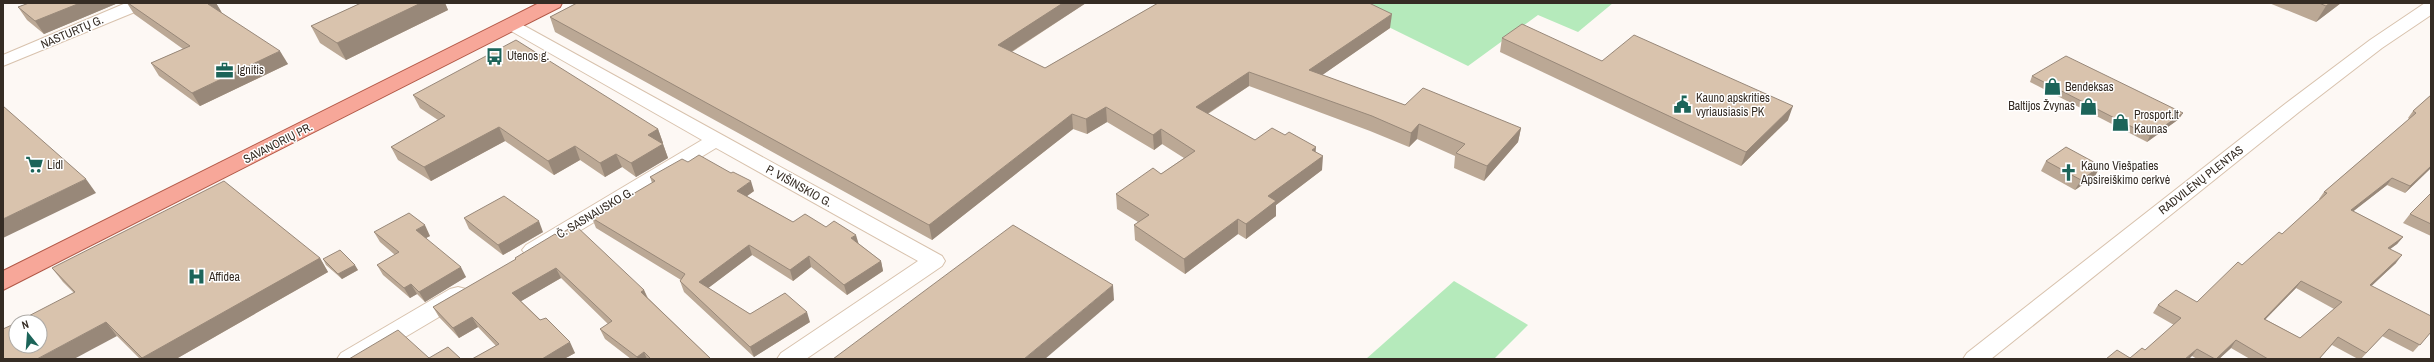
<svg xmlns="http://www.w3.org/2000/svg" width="2434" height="362" viewBox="0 0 2434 362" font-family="'Archivo Narrow',sans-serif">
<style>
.green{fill:#b5eabb}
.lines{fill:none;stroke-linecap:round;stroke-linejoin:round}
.street-casing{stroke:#d8c2ad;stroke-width:2}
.primary-casing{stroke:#b05644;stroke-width:2}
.street{fill:#fff;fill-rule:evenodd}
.primary{fill:#f7a799;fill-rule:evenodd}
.wall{fill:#bba895;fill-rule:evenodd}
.shaded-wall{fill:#988879}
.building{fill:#d9c3ad;stroke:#988879;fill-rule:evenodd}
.labels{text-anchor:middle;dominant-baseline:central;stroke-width:3;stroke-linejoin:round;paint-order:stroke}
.street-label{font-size:12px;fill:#352c24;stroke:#fff}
.poi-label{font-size:12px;fill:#352c24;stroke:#fff;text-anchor:start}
</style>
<rect width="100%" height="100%" fill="#fdf8f4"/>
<g class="green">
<polygon points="1372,3 1613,3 1578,32 1538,15 1468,66 1358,12"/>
<polygon points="1454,281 1528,325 1494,359 1366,359"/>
</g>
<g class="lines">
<defs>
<g id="street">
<polygon points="126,3 149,3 147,7 3,66 3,55"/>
<polygon points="2425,3 2431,3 2431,15 2382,48 2299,112 1991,359 1963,359 1967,353 2285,104 2370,40"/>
<polygon points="512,19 942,256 945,261 942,266 806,359 777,359 781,353 918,261 716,148 540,255 533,257 526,255 522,250 526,245 702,140 506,28 503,24 506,20"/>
<polygon points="458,287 466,289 469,295 466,301 368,359 337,359 341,353 450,289"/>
</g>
<polygon id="primary" points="539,3 562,3 560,7 3,290 3,271"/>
</defs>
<use href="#street" class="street-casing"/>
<use href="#primary" class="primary-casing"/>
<use href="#street" class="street"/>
<use href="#primary" class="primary"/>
</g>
<g class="wall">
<polygon points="29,3 120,3 118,3 44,34 27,20 18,7"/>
<polygon points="127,3 216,3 222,13 288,64 200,106 159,76 151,63 183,49 134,14"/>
<polygon points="361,3 445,3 448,10 346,60 320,43 311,26"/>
<polygon points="577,3 1086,3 1012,52 1045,68 1158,3 1372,3 1371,4 1390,28 1322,75 1405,105 1521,128 1518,142 1484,181 1454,168 1455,156 1417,139 1409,147 1370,131 1249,86 1208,114 1255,140 1316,152 1322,170 1276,205 1276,216 1246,239 1238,234 1185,274 1135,240 1134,225 1138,222 1117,209 1116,194 1161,174 1184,158 1162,144 1154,150 1107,122 1087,134 1073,129 932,240 555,32 550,17"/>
<polygon points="2269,3 2341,3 2316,22"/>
<polygon points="1502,38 1602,61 1788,120 1741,166 1500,52"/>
<polygon points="2032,76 2179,119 2147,142 2030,82"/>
<polygon points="413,95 658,129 663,143 662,144 663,144 668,158 636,177 622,167 605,177 580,160 554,175 505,141 431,181 398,160 391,147 438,120 420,108"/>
<path d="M2431 95V168L2405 193 2387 185 2353 211 2403 237 2397 244 2390 249 2396 263 2371 286 2431 332 2413 352 2382 336 2361 359H2358L2332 345 2319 359H2250L2231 348 2219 359H2197L2192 356 2130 358 2145 350 2174 325 2153 313 2158 305 2197 302 2282 234 2320 200 2319 199 2324 192 2409 119 2408 118 2413 111ZM2296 288 2334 309 2300 338 2265 319Z"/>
<polygon points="2046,161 2095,176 2075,190 2041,171"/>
<polygon points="688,162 754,191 747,196 793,222 826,227 859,244 881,261 883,271 847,295 811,267 793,281 752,255 708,288 750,314 810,322 754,357 684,292 680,281 681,280 596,228 592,218 652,183 650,177"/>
<polygon points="2431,193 2431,236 2403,223 2410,214"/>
<polygon points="464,218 543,232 503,255 469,229"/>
<polygon points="374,232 430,236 425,238 466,277 425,302 417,294 410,298 383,275 377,265 395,255 380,242"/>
<polygon points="320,258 328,272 176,359 140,359 63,282 52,268"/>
<polygon points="515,258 644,290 648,298 711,359 631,359 605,339 600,329 608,324 561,278 521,301 575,353 564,359 472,359 496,346 478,327 459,338 439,317 433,307 515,260"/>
<polygon points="323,259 358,270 342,279 326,265"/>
</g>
<g class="shaded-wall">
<polygon points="80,3 118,3 44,34 35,21"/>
<polygon points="210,3 216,3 222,13 208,4"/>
<polygon points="421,3 445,3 448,10 346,60 337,43"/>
<polygon points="1063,3 1086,3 1000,59 998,45"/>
<polygon points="2330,3 2341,3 2316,22 2326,6"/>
<polygon points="1392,14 1390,28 1308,85 1309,70"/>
<polygon points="280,51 288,64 200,106 192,93"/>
<polygon points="1249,72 1249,86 1196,121 1196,107"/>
<polygon points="1793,106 1788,120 1741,166 1746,152"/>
<polygon points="1106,107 1107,122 1087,134 1086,119"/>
<polygon points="2183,113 2179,119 2147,142 2150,136"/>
<polygon points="1072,114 1073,129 932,240 929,225"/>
<polygon points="1419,124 1417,139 1409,147 1411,133"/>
<polygon points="499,127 505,141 431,181 424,167"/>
<polygon points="1521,128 1518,142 1484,181 1487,166"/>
<polygon points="658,129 663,143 653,149 648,135"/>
<polygon points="1161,129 1162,144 1154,150 1153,135"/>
<polygon points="663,144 668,158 636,177 631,163"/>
<polygon points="575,146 580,160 554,175 548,161"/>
<polygon points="1316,147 1315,161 1323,156 1322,170 1276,205 1276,216 1246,239 1246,224 1268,196 1312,150"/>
<polygon points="616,154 622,167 605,177 600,163"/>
<polygon points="2101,166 2095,176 2075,190 2081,180"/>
<polygon points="2431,166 2431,168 2405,193 2410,186"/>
<polygon points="2392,178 2387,185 2346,217 2351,210"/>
<polygon points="86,179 96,193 3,238 3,219"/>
<polygon points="751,181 754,191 740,201 737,191"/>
<polygon points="1238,219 1238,234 1185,274 1184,259"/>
<polygon points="539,221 543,232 503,255 498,245"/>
<polygon points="425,225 430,236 421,241 416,230"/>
<polygon points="856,235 859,245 851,238"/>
<polygon points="2403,237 2397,244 2382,255 2388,248"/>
<polygon points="749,245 752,255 703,292 699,282"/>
<polygon points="2402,255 2396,263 2364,293 2370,285"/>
<polygon points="809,256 811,267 793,281 790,270"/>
<polygon points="320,258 328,272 176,359 143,359 142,358"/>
<polygon points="881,261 883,271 847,295 844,285"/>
<polygon points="355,265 358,270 342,279 338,274"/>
<polygon points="461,267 466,277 425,302 419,292"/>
<polygon points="556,268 561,278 518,303 512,293"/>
<polygon points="2301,281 2296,288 2259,326 2264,319"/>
<polygon points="411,284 417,294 410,298 404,288"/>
<polygon points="1113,285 1114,300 1045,359 1024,359"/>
<polygon points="644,290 648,300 641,292"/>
<polygon points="807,312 810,322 754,357 750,347"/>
<polygon points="472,317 478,327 459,338 453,328"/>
<polygon points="106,322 117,336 74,359 37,359"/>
<polygon points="2236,340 2231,348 2219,359 2216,359"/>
<polygon points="570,342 575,353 564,359 542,359"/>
<polygon points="2197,349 2192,356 2189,359 2185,359"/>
<polygon points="644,352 647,359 638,359 637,357"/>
</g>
<g class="building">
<polygon points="29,3 80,3 35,21 18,7"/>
<polygon points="128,3 210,3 208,4 280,51 192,93 151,63 190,46"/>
<polygon points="361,3 421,3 337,43 311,26"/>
<polygon points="577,3 1063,3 998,45 1045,68 1158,3 1369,3 1392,14 1309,70 1405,105 1423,88 1521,128 1487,166 1456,153 1465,144 1419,124 1411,133 1372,116 1249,72 1196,107 1255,140 1272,128 1285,135 1289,132 1316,147 1312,150 1323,156 1268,196 1276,201 1246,224 1238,219 1184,259 1134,225 1149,215 1116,194 1153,168 1161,174 1195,151 1161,129 1153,135 1106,107 1086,119 1072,114 929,225 550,17"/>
<polygon points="2319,3 2330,3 2326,6"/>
<polygon points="1522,24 1602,61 1634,35 1793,106 1746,152 1502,38"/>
<polygon points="516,40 658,129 648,135 663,144 631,163 616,154 600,163 575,146 548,161 499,127 424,167 391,147 445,116 413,95"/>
<polygon points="2066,56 2183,113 2150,136 2032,76"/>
<path d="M2431 95V166L2410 186 2392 178 2351 210 2403 237 2388 248 2402 255 2370 285 2431 316V332L2420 345 2389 329 2366 353 2338 337 2319 359H2268L2236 340 2216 359H2215L2197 349 2185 359H2106L2117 350 2130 358 2142 348 2145 350 2181 318 2158 305 2176 290 2197 302 2238 262 2242 265 2279 232 2282 234 2327 193 2324 192 2416 113 2413 111ZM2301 281 2342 302 2300 338 2264 319Z"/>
<polygon points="3,106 86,179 3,219"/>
<polygon points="2066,147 2101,166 2081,180 2046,161"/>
<polygon points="699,155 731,173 733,172 751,181 737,191 793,222 805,214 826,227 834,221 856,235 851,238 881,261 844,285 809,256 790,270 749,245 699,282 750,314 785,293 807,312 750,347 680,281 685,274 592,218 655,181 650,177 682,159 688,162"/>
<polygon points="224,181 320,258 142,358 106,322 37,359 3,359 3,329 16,323 16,346 40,346 40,322 17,322 75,292 52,268"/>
<polygon points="2431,193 2431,224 2410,214"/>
<polygon points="504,196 539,221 498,245 464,218"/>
<polygon points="409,213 425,225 416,230 461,267 419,292 411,284 404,288 377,265 399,252 374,232"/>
<polygon points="575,225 644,290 641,292 711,359 651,359 644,352 637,357 600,329 612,321 556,268 512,293 540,320 546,318 570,342 542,359 472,359 499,344 472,317 453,328 433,307 516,259 515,258 555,234 557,236"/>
<polygon points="1013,225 1113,285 1024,359 833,359"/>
<polygon points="340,250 355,265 338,274 323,259"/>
<polygon points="398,330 429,358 448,347 461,359 349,359"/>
</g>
<defs>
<symbol id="bus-bare" viewBox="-9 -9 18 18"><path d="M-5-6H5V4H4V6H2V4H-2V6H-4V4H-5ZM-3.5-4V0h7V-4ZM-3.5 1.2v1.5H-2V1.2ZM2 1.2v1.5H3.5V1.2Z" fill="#1c6459" stroke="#fff" stroke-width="2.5" paint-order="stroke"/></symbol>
<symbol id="office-bare" viewBox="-9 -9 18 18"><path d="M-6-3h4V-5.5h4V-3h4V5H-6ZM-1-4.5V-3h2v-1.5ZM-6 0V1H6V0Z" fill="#1c6459" stroke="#fff" stroke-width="2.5" paint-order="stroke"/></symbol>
<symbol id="shop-bare" viewBox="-9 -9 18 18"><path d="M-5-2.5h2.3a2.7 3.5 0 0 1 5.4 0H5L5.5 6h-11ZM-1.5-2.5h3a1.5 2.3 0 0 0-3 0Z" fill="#1c6459" stroke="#fff" stroke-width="2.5" paint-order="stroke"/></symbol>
<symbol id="civic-bare" viewBox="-9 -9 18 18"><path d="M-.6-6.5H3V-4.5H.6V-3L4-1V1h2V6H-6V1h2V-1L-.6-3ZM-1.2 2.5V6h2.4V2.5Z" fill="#1c6459" stroke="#fff" stroke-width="2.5" paint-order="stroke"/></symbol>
<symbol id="supermarket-bare" viewBox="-9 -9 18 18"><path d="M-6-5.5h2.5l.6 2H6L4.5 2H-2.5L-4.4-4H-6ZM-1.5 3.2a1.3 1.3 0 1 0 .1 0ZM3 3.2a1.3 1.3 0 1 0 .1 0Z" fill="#1c6459" stroke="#fff" stroke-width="2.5" paint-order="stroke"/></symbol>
<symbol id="church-bare" viewBox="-9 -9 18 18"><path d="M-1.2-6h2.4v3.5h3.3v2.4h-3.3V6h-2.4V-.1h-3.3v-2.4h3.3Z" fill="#1c6459" stroke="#fff" stroke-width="2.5" paint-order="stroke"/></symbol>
<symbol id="hospital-bare" viewBox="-9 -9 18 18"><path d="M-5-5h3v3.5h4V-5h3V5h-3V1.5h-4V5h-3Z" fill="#1c6459" stroke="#fff" stroke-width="2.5" paint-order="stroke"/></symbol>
</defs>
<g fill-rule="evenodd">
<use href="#bus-bare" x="482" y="44" width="25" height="25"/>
<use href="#office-bare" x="212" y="58" width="25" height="25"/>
<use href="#shop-bare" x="2040" y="74" width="25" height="25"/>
<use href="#civic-bare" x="1670" y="92" width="25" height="25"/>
<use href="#shop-bare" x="2076" y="94" width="25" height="25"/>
<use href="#shop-bare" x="2108" y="110" width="25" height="25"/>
<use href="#supermarket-bare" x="22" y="152" width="25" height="25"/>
<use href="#church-bare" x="2056" y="160" width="25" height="25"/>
<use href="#hospital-bare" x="184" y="264" width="25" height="25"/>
</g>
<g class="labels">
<g class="street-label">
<text transform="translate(72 32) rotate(-23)">NASTURTŲ G.</text>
<text transform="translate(278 143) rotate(-27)">SAVANORIŲ PR.</text>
<text transform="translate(2201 180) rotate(-38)">RADVILĖNŲ PLENTAS</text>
<text transform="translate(799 186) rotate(29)">P. VIŠINSKIO G.</text>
<text transform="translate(595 213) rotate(-31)">Č. SASNAUSKO G.</text>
</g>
<g class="poi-label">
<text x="507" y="56">Utenos g.</text>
<text x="237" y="70">Ignitis</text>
<text x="2065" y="87">Bendeksas</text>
<text x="1696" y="98">Kauno apskrities<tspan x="1696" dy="14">vyriausiasis PK</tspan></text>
<text x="2075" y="106" text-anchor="end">Baltijos Žvynas</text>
<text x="2134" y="115">Prosport.lt<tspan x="2134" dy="14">Kaunas</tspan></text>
<text x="47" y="165">Lidl</text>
<text x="2081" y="166">Kauno Viešpaties<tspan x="2081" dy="14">Apsireiškimo cerkvė</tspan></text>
<text x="209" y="277">Affidea</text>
</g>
</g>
<rect width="2434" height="362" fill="none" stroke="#352c24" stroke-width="8"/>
<g transform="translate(28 334) rotate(343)"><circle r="19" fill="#ffffff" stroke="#aeaba7"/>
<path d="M0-3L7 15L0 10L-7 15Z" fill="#1c6459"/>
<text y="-6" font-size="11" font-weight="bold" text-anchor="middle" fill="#352c24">N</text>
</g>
</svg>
